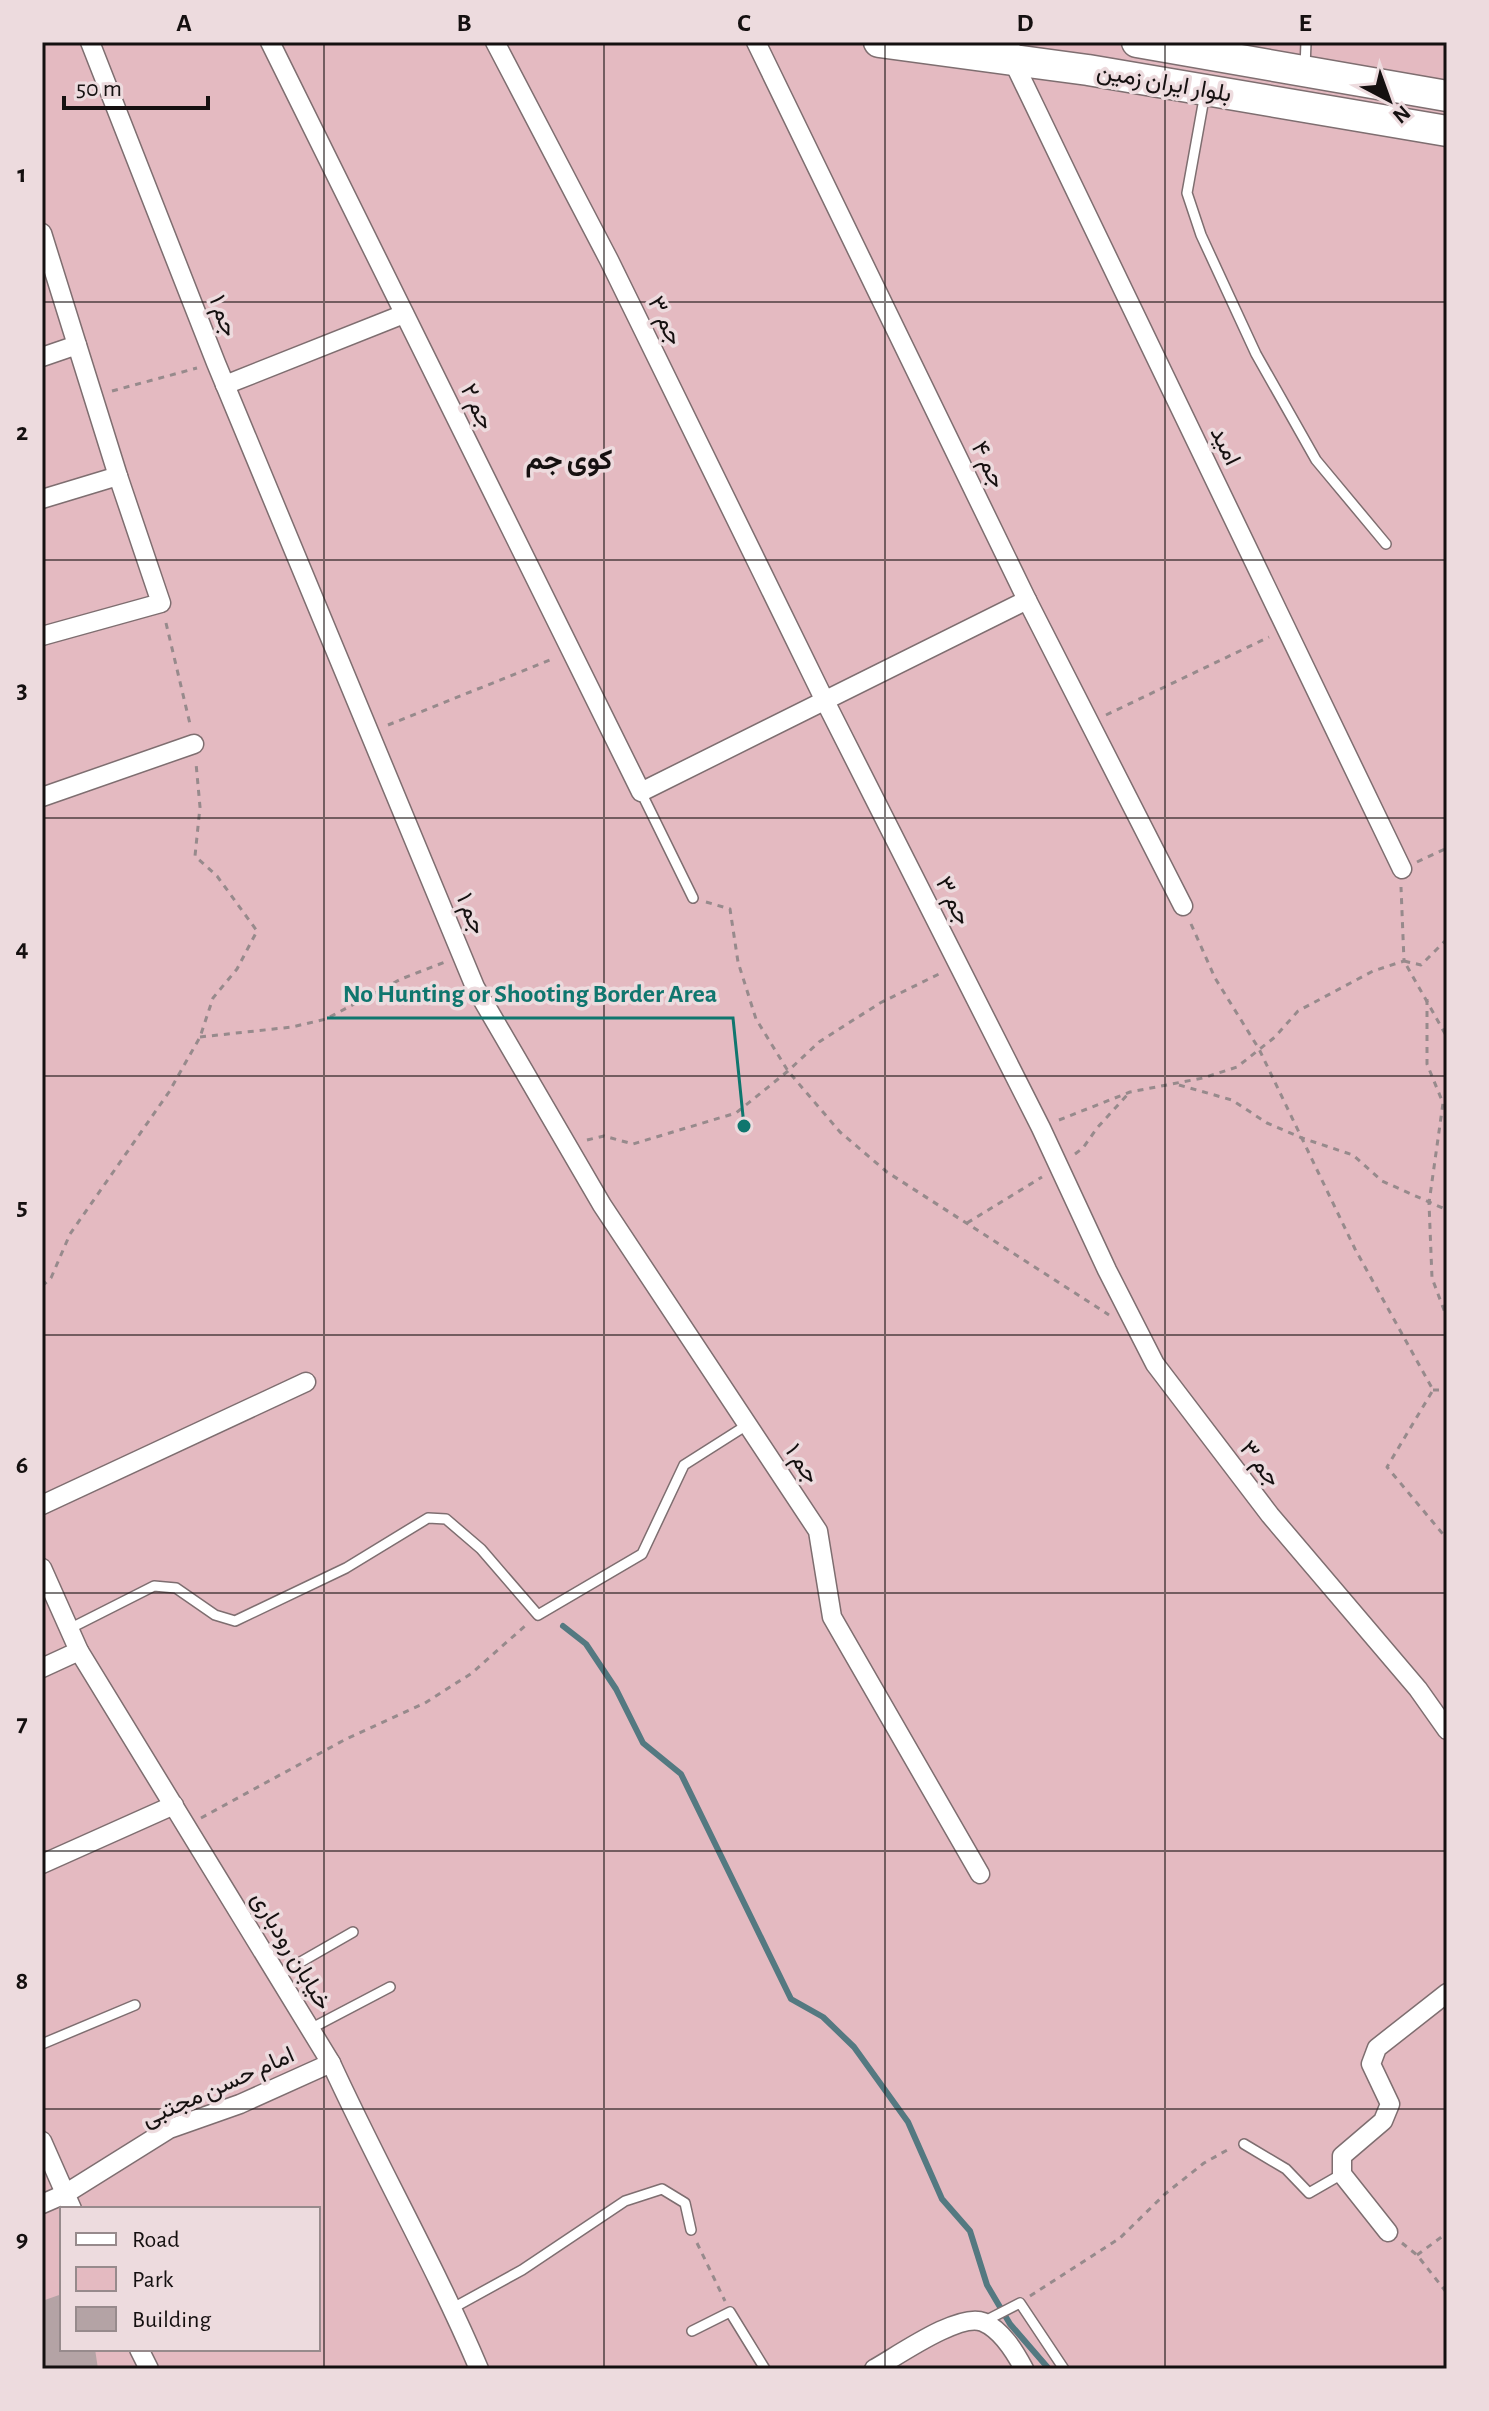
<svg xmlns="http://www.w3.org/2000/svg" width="1489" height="2411" viewBox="0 0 1489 2411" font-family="'Alegreya Sans',Vazirmatn,sans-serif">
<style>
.green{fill:#e4bac1;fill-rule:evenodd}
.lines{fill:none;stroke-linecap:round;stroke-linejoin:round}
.stream{stroke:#547981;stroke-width:6}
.building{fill:#b4a3a5}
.lane-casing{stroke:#7e6e70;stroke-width:12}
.street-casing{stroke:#7e6e70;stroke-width:21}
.primary-casing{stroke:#7e6e70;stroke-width:33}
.path{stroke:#978a8c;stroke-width:3;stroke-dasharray:6 6;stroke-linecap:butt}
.lane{stroke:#fff;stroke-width:9}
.street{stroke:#fff;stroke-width:18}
.primary{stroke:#fff;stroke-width:30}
.grid{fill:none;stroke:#151010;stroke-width:2;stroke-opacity:0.55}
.labels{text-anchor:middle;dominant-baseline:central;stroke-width:7;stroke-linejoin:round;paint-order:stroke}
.street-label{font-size:24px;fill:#151010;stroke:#eddbde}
.quarter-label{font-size:28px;font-weight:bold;fill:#151010;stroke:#eddbde}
.leader{fill:none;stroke:#0f766e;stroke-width:3}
.callout-dot{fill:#0f766e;stroke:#eddbde;stroke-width:3}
.callout-label{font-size:26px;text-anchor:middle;font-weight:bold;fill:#0f766e;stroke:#eddbde;stroke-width:7;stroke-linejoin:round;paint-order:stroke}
.neatline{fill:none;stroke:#151010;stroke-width:3}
.grid-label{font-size:26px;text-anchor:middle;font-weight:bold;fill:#151010}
</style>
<rect width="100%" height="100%" fill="#eddbde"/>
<path class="green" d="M42 42H1447V2369H42ZM62 2209H318V2349H62Z"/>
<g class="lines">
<polyline class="stream" points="563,1626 586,1644 616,1689 643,1743 681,1774 791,1999 823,2017 854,2047 908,2122 942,2199 970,2231 987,2285 1010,2324 1049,2369"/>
</g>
<polygon class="building" points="62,2294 62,2349 95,2349 98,2369 42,2369 42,2301"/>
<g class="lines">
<defs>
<g id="lane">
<polyline points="1305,68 1306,42"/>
<polyline points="1205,93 1187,193 1201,235 1256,354 1316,460 1386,544"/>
<polyline points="641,792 693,898"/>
<polyline points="69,1629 154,1586 176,1588 215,1615 235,1621 346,1568 428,1518 446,1519 481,1549 538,1615 642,1554 684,1465 747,1425"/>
<polyline points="278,1975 353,1932"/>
<polyline points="310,2029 390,1987"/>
<polyline points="42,2044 135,2005"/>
<polyline points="1244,2144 1286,2169 1309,2193 1342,2174"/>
<polyline points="453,2308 522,2270 625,2201 662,2189 685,2203 691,2230"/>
<polyline points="983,2322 1020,2303 1064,2369"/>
<polyline points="692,2331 730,2312 765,2369"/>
</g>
<g id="street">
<polyline points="90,42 216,363 475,987 602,1205 818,1531 832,1617 980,1874"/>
<polyline points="270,42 641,792 1027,600"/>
<polyline points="495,42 609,260 824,699 1041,1128 1107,1270 1155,1364 1270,1515 1418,1689 1447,1730"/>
<polyline points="756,42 1027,600 1183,906"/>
<polyline points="1010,42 1012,59 1402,869"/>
<polyline points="42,233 118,476 161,603 42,636"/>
<polyline points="42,357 77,345"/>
<polyline points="225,385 404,314"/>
<polyline points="42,499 118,476"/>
<polyline points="42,797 194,744"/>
<polyline points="42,1505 306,1382"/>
<path d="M42 1568 79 1651 331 2063C378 2166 435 2265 479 2369"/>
<polyline points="42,1668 79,1651"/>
<polyline points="42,1864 174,1805"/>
<polyline points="42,2141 72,2209"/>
<polyline points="42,2204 65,2194 169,2129 240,2104 331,2063"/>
<polyline points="1388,2232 1342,2174 1342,2156 1383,2121 1390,2104 1371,2064 1377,2048 1447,1993"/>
<polyline points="139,2349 149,2369"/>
<path d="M874 2369C896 2357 959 2312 983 2322 1002 2330 1015 2352 1024 2369"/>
</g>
<g id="primary">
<polyline points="879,42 1088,70 1447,131"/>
<polyline points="1137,42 1447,96"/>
</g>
</defs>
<use href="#lane" class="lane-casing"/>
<use href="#street" class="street-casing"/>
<use href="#primary" class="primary-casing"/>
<g class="path">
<polyline points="112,391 197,368"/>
<polyline points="166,623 190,724"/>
<polyline points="1106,715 1269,637"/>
<polyline points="388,725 555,658"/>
<polyline points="1417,862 1447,848"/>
<polyline points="706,902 730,909 738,962 756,1019 788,1071 840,1132 887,1172 1109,1315"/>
<polyline points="1191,924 1215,978 1259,1049 1355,1249 1433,1390 1387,1467 1447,1539"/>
<polyline points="1447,939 1421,965 1404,961 1447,1037"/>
<polyline points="1427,999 1427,1064 1443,1103 1429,1203 1432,1278 1447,1318"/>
<polyline points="200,1037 292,1027 326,1019 401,979 445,962"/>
<polyline points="1179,1085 1232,1100 1267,1123 1302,1138 1353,1155 1382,1181 1447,1210"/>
<polyline points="1059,1120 1130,1092 1203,1078 1237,1067 1275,1037 1298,1011 1373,971 1404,961 1401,887"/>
<polyline points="587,1140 604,1136 633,1144 736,1113 788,1071 819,1042 880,1003 941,973"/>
<polyline points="1075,1154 1083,1148 1097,1128 1128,1094"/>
<polyline points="967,1223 1042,1177"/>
<polyline points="42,1286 51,1278 70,1234 169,1092 200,1037 213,998 237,969 257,931 217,876 195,856 200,807 196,763"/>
<polyline points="1433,1390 1447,1390"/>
<polyline points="201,1818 346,1739 425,1703 472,1673 526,1625"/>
<polyline points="697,2243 725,2301"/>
<polyline points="1402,2243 1417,2255 1447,2293"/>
<polyline points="1417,2255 1447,2233"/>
<polyline points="1030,2296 1120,2238 1165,2194 1204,2163 1229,2149"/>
</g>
<use href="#lane" class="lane"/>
<use href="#street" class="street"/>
<use href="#primary" class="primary"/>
</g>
<path class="grid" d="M324 42V2369M604 42V2369M885 42V2369M1165 42V2369M42 302H1447M42 560H1447M42 818H1447M42 1076H1447M42 1335H1447M42 1593H1447M42 1851H1447M42 2109H1447"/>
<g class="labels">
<g class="street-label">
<text transform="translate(1164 83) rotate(10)">بلوار ایران زمین</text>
<text transform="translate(223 316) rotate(69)">جم ۱</text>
<text transform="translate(665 321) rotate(64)">جم ۳</text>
<text transform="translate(477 407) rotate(64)">جم ۲</text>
<text transform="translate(1225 446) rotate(64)">امید</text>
<text transform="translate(988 465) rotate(64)">جم ۴</text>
<text transform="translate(953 901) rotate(63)">جم ۳</text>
<text transform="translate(471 914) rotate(67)">جم ۱</text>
<text transform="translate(802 1464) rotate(56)">جم ۱</text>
<text transform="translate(1260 1464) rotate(52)">جم ۳</text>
<text transform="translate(291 1951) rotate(59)">خیابان رودباری</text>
<text transform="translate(218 2087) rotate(-24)">امام حسن مجتبی</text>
</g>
<g class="quarter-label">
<text x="569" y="461">کوی جم</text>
</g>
</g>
<path class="leader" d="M744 1126L733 1018H327"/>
<circle class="callout-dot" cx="744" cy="1126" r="8"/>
<g class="callout-label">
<text x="530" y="1002">No Hunting or Shooting Border Area</text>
</g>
<rect width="1489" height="2411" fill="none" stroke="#eddbde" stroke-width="88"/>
<rect x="60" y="2207" width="260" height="144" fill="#eddbde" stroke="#978a8c" stroke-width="2"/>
<rect x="76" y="2233" width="40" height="12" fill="#ffffff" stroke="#978a8c" stroke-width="2"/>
<text x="132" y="2247" font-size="24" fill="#151010">Road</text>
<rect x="76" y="2267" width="40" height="24" fill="#e4bac1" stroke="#978a8c" stroke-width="2"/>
<text x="132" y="2287" font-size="24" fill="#151010">Park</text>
<rect x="76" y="2307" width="40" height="24" fill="#b4a3a5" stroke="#978a8c" stroke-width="2"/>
<text x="132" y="2327" font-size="24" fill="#151010">Building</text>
<g transform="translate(1389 100) rotate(139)" stroke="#eddbde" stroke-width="6" paint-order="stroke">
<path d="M0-6L14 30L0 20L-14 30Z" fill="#151010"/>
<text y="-12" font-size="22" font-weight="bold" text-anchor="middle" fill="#151010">N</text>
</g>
<path d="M64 96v12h144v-12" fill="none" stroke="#151010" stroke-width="4"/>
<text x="76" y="96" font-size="24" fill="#151010" stroke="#eddbde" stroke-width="6" paint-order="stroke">50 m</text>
<rect x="44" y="44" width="1401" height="2323" class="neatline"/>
<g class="grid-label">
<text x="184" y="31">A</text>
<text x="464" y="31">B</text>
<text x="744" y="31">C</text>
<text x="1025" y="31">D</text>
<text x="1305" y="31">E</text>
<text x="22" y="182">1</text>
<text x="22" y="440">2</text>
<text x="22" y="698">3</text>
<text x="22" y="956">4</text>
<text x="22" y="1215">5</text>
<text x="22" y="1473">6</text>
<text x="22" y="1731">7</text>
<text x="22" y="1989">8</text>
<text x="22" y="2247">9</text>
</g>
</svg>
